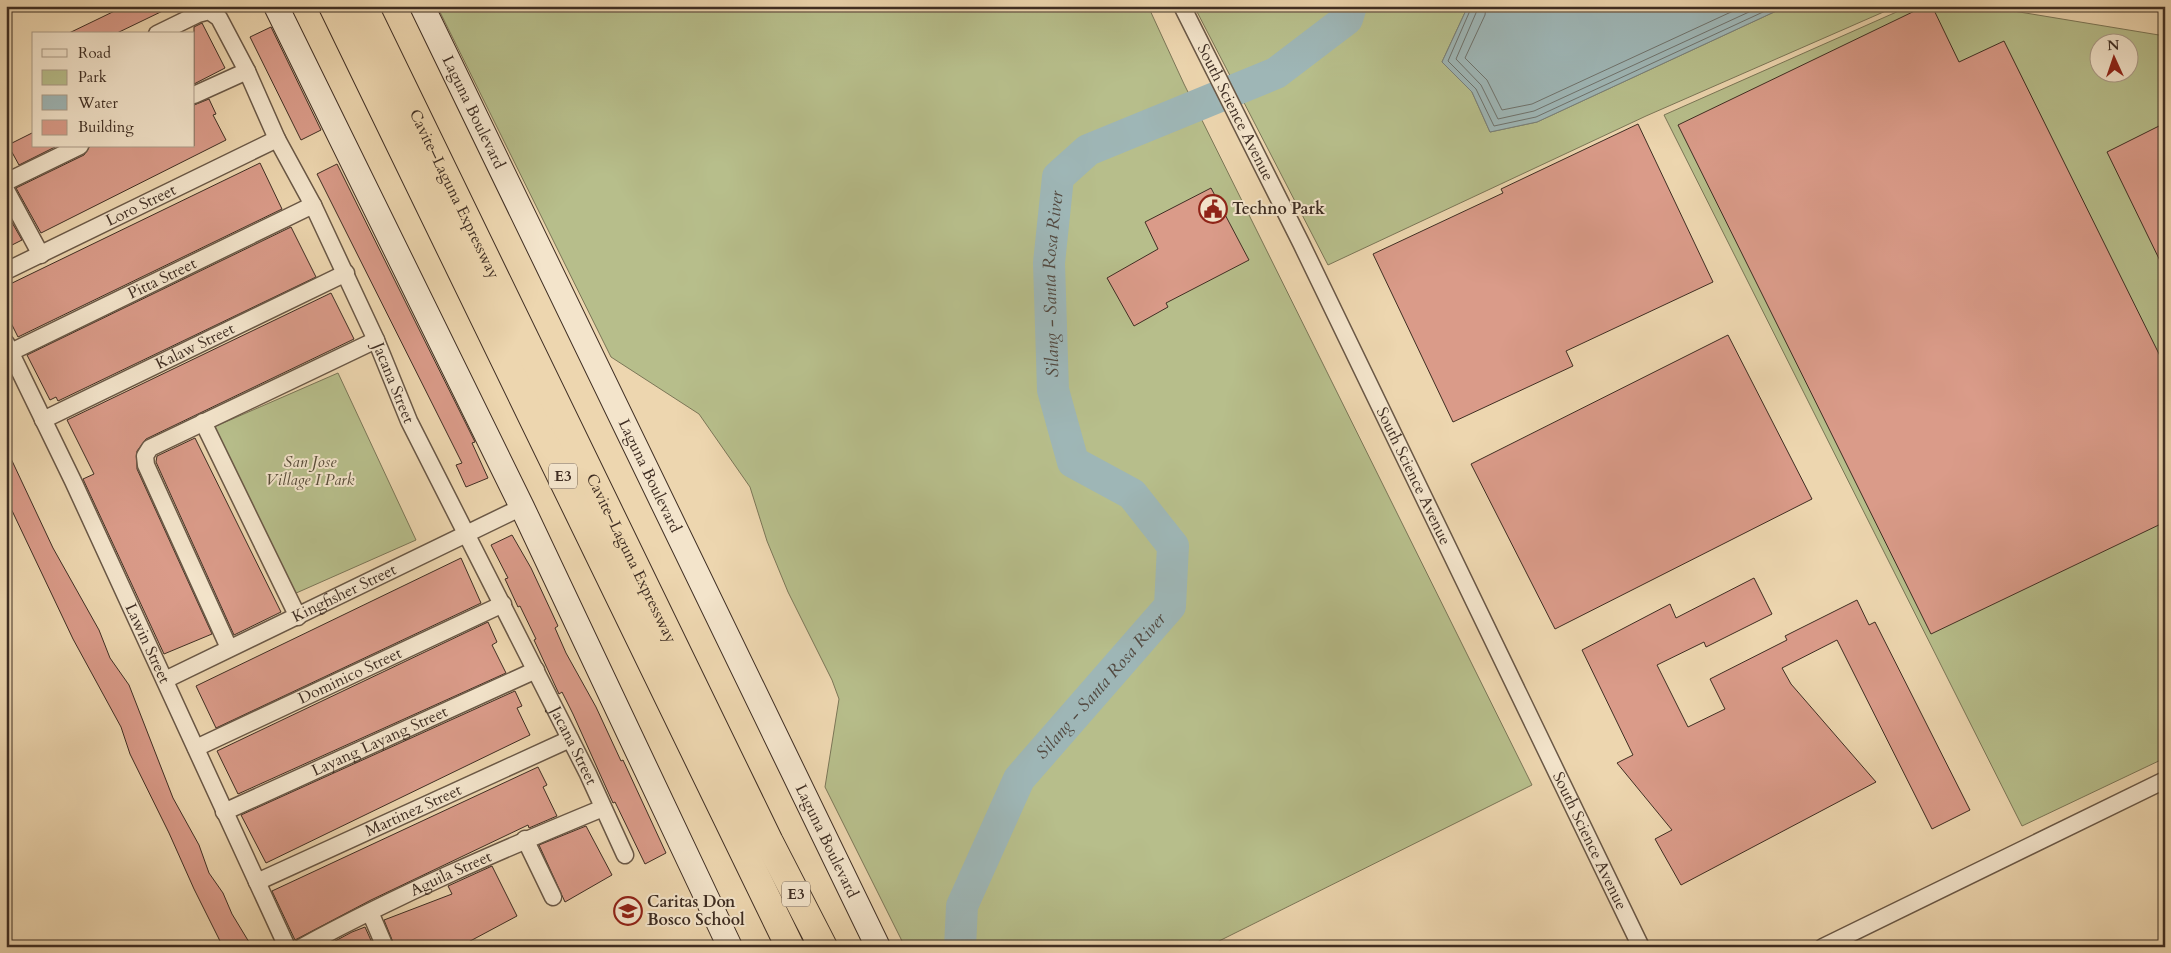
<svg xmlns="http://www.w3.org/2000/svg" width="2171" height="953" viewBox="0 0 2171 953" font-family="Cardo,serif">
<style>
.green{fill:#b7be8b;stroke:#7b7657;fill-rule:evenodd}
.water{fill:#9eb6b6;stroke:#78807b}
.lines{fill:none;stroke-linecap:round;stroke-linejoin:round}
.shore{stroke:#6e726c;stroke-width:1}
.river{stroke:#9eb6b6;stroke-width:32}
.building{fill:#da9b89;stroke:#3f2e23}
.minor-casing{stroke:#6a5846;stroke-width:19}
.secondary-casing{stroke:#3f2e23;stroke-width:26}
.motorway-casing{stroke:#3f2e23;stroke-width:30}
.minor{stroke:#f3e4cb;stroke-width:16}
.secondary{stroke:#f3e4cb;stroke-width:24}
.motorway{stroke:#edd6af;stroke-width:28}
.labels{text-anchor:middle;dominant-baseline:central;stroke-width:4;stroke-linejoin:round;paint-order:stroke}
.shield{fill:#f3e4cb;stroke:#756555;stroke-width:1}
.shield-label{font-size:15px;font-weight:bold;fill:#3f2e23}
.street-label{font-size:16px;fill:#3f2e23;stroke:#f3e4cb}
.poi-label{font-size:16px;font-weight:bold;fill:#3f2e23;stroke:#f3e4cb;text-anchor:start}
.park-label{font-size:16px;font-style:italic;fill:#574b38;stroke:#f3e4cb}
.water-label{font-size:18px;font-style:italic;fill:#524940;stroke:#f3e4cb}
</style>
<rect width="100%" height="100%" fill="#edd6af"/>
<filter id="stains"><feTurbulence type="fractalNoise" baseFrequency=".004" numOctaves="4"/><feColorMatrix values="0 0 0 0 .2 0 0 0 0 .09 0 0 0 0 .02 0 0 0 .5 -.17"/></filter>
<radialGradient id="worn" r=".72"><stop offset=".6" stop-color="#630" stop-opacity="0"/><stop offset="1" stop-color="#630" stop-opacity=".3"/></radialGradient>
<g class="green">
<polygon points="437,6 1148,6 1184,84 1532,785 1207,947 905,947 825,787 839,699 832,680 788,592 767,541 750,487 699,414 611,357"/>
<polygon points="1194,6 1468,6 1442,62 1472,92 1490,132 1537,122 1787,6 1887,6 1888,10 1646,116 1328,265"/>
<path d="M1910 6H1983L2165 36V758L2022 826 1664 115ZM2098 42H2128V72H2098Z"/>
<polygon points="338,373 416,540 294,594 214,427"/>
</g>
<polygon class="water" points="1468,6 1787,6 1537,122 1490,132 1472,92 1442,62"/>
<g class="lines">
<g class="shore">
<polyline points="1472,6 1448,61 1476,89 1494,126 1536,117 1776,6"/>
<polyline points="1479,6 1456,59 1481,85 1498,119 1534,111 1762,6"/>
<polyline points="1486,6 1485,15 1465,58 1487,80 1502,110 1532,104 1744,6"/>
</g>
<path class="river" id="s1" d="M960 947 962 906 1019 779 1170 606 1173 546 1132 494 1073 462 1053 390 1049 263 1058 177 1088 150 1276 73 1347 19 1351 6"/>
</g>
<g class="building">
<polygon points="125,6 173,6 115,34 67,34"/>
<polygon points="1925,6 1932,6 1959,62 2004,41 2165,366 2165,522 1931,634 1678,125"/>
<polygon points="202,23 225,68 194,84 194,27"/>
<polygon points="271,27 321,130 301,140 250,37"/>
<polygon points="209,99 216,114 213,115 226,140 41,233 16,188 84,155 90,146 194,146 194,105"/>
<polygon points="2165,123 2165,271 2107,152"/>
<polygon points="1638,124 1713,282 1566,351 1573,366 1453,422 1373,254 1503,193 1501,189"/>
<polygon points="34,132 34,146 57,146 19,165 8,145"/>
<polygon points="260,163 282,209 18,337 6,313 6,286"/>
<polygon points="337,164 475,442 472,443 488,478 466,487 456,465 462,463 317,174"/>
<polygon points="1211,188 1249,260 1166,303 1168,307 1134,326 1107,278 1158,249 1145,222"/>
<polygon points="6,212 22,240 6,248"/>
<polygon points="291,227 316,277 58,401 56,397 50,400 27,355"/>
<polygon points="331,293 354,339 146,439 137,451 137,469 212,634 164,654 83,479 94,474 67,420"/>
<polygon points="1728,335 1812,499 1555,629 1471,464"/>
<polygon points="195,438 281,612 234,635 156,462 157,456"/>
<polygon points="6,448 53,548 99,630 110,658 129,685 173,798 199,845 209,873 223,893 232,914 252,947 223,947 194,889 169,833 130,754 121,727 73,639 6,498"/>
<polygon points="512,535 531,568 558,626 555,628 566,653 596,707 621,761 623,760 666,853 645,864 615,802 613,803 573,714 562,692 559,694 534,640 536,639 520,606 518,607 505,579 508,578 491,545"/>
<polygon points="461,558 481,603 479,604 216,728 196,686"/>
<polygon points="1754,578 1772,614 1706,647 1704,642 1657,665 1688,727 1725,709 1710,679 1787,640 1785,636 1857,600 1869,625 1875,622 1970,810 1932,829 1837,640 1782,668 1791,684 1876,782 1681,885 1655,839 1672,830 1617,763 1633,755 1582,650 1670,604 1676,618"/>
<polygon points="488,622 497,642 492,645 506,673 238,794 217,751"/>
<polygon points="515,691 522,706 517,708 530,735 266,863 241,815"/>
<polygon points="538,767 547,785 543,787 557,816 529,828 528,825 371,900 295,940 272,891"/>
<polygon points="586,826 612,875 565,902 539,845"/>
<polygon points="492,866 517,916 459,947 395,947 384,920 452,894 448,886"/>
<polygon points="365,927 374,947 324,947 352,932"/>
</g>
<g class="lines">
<defs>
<g id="minor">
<path id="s2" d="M1182 6 1301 243 1641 947"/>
<path id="s3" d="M157 34 198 14 209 11 219 18 247 71 277 139 313 205 376 340 409 421 588 774 625 855"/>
<polyline points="194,95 247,71"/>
<polyline points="6,182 80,146"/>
<polyline points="6,190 41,255"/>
<path id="s4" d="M6 271 277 139"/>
<path id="s5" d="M6 343 73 481 287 947"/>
<path id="s6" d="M11 352 313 205"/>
<path id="s7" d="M43 420 346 273"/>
<polyline points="203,422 298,617"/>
<polyline points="229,648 146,465 145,456 150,448 376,340"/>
<path id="s8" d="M165 680 522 507"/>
<path id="s9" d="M196 748 503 604"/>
<path id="s10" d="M224 812 536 670"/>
<polyline points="525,839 553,897"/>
<path id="s11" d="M257 882 570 739"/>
<polyline points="370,912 385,947"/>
<path id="s12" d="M302 947C399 894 501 850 603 808"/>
<polyline points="1823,947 2165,780"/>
</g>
<g id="secondary">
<polyline points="276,6 522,507 730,947"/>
<path id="s13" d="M422 6 878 947"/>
</g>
<g id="motorway">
<polyline points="333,6 790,947"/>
<path id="s14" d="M363 6 769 842 823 947"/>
</g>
</defs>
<use href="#minor" class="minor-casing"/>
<use href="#secondary" class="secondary-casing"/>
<use href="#motorway" class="motorway-casing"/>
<use href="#minor" class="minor"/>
<use href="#secondary" class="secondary"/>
<use href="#motorway" class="motorway"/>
</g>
<defs>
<symbol id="civic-ring" viewBox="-11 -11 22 22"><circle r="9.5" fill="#f3e4cb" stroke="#8f2418" stroke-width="1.5"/><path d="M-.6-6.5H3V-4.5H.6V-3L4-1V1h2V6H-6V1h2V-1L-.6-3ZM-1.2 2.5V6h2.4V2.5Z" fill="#8f2418"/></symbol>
<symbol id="school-ring" viewBox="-11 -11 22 22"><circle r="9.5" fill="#f3e4cb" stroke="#8f2418" stroke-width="1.5"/><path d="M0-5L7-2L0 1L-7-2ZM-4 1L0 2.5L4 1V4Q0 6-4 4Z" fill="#8f2418"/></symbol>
</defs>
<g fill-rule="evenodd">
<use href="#civic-ring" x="1197" y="193" width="32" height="32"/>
<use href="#school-ring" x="612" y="895" width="32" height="32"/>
</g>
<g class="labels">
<g class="shield">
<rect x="549" y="463.5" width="28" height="25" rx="4"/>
<rect x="782" y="881.5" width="28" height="25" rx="4"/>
</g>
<g class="shield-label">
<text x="563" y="476">E3</text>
<text x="796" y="894">E3</text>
</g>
<g class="street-label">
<text stroke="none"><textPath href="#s13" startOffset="118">Laguna Boulevard</textPath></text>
<text stroke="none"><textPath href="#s2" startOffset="119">South Science Avenue</textPath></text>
<text stroke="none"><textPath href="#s14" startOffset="209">Cavite–Laguna Expressway</textPath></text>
<text stroke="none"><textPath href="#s4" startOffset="150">Loro Street</textPath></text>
<text stroke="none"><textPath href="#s6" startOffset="168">Pitta Street</textPath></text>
<text stroke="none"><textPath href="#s7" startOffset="169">Kalaw Street</textPath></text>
<text stroke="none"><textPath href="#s3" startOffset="474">Jacana Street</textPath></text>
<text stroke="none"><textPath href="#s2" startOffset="524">South Science Avenue</textPath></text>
<text stroke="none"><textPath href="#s13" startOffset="522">Laguna Boulevard</textPath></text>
<text stroke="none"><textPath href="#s14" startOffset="614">Cavite–Laguna Expressway</textPath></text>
<text stroke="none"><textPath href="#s8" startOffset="199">Kingfisher Street</textPath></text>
<text stroke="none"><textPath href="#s5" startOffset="332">Lawin Street</textPath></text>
<text stroke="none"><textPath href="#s9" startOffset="170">Dominico Street</textPath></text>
<text stroke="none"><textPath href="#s10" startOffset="171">Layang Layang Street</textPath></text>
<text stroke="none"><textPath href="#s3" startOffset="879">Jacana Street</textPath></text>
<text stroke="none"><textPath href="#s11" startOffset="172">Martinez Street</textPath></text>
<text stroke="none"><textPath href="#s2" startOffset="929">South Science Avenue</textPath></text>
<text stroke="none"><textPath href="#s13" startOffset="928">Laguna Boulevard</textPath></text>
<text stroke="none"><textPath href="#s12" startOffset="166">Aguila Street</textPath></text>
</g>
<g class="poi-label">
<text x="1232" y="209">Techno Park</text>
<text x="647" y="902">Caritas Don<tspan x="647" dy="18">Bosco School</tspan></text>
</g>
<g class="park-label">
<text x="310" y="462">San Jose<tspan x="310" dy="18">Village I Park</tspan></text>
</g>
<g class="water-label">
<text stroke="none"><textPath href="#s1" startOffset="784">Silang - Santa Rosa River</textPath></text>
<text stroke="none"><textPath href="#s1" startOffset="304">Silang - Santa Rosa River</textPath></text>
</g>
</g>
<rect width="2171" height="953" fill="none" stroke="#edd6af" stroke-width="25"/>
<rect x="8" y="8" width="2156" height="938" fill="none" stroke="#3f2e23" stroke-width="2.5"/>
<rect x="12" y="12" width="2146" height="928" fill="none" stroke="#3f2e23"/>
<rect x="32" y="32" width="162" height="115" fill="#f3e4cb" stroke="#ab9b88"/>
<rect x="42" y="49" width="25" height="8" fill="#f3e4cb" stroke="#ab9b88"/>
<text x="78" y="58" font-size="15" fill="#3f2e23">Road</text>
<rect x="42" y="70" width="25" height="15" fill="#b7be8b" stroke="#ab9b88"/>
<text x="78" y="82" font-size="15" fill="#3f2e23">Park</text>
<rect x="42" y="95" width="25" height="15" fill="#9eb6b6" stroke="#ab9b88"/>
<text x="78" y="108" font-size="15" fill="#3f2e23">Water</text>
<rect x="42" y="120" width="25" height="15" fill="#da9b89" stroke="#ab9b88"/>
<text x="78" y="132" font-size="15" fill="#3f2e23">Building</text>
<g transform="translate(2114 58) rotate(357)"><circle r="24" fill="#f3e4cb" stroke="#ab9b88"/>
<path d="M0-4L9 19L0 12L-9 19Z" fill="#8f2418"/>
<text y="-8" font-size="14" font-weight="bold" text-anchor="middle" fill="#3f2e23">N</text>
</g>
<rect width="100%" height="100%" filter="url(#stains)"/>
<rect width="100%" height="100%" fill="url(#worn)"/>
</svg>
